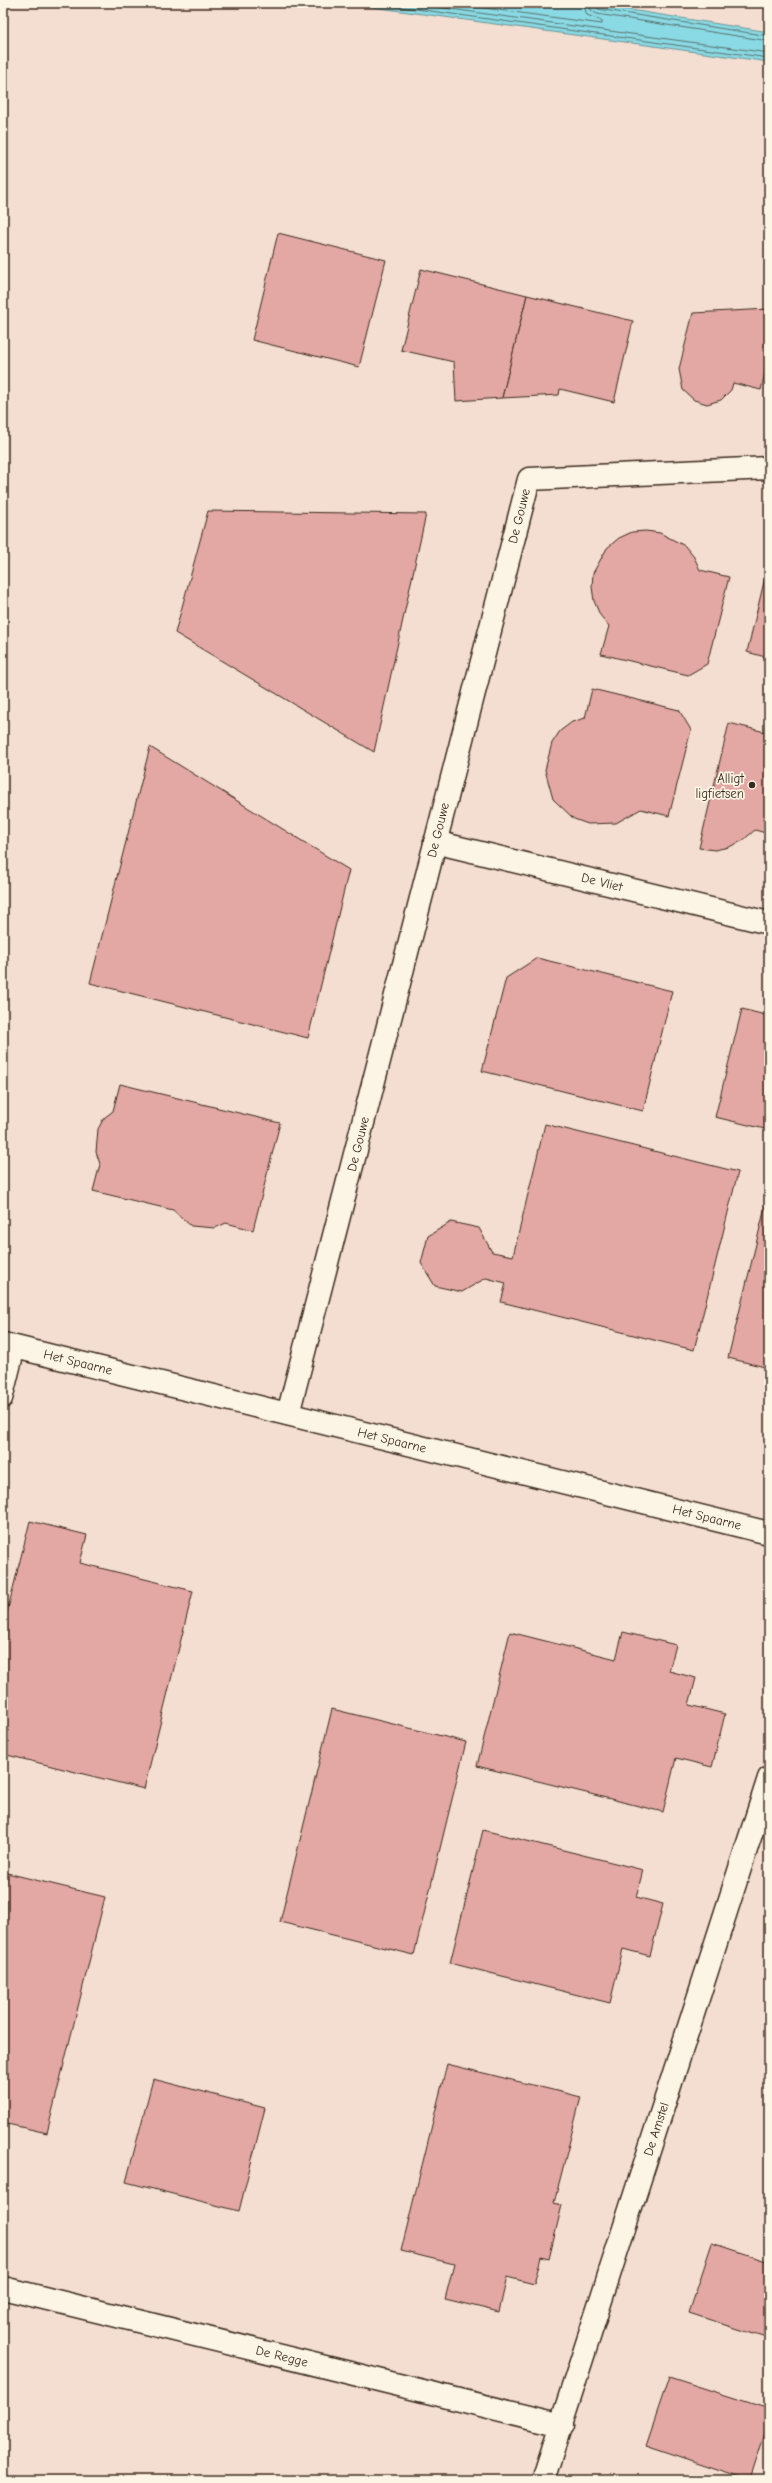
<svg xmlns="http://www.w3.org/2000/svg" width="772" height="2483" viewBox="0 0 772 2483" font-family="'Comic Neue',sans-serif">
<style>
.built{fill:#f4ded1}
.water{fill:#89dae4;stroke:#6a9495}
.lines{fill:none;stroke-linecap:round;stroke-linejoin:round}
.shore{stroke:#5a706d;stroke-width:1}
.building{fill:#e3a8a3;stroke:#3b2a1e}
.lane-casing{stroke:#3b2a1e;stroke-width:21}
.street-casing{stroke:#3b2a1e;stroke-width:25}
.lane{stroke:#fcf5e5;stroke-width:18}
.street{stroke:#fcf5e5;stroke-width:22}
.poi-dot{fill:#3b2a1e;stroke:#fcf5e5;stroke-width:1.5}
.labels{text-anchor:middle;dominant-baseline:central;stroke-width:3.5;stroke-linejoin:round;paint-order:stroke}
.street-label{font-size:13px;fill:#3b2a1e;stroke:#fcf5e5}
.poi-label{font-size:13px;fill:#3b2a1e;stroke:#fcf5e5;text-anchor:end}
</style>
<rect width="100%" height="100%" fill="#fcf5e5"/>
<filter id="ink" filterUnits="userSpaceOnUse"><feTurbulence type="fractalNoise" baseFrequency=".025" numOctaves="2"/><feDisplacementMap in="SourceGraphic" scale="8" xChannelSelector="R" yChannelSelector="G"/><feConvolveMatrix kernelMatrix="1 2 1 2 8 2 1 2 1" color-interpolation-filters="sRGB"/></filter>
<g filter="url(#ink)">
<rect class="built" x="3" y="3" width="766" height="2477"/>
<polygon class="water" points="343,3 586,3 769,32 769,62"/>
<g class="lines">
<g class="shore">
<polyline points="373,3 769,58"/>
<polyline points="407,3 769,53"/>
<polyline points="447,3 602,24 602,21 587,15 583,3"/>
<polyline points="589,3 591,10 597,14 769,41"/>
<polyline points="594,3 598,9 769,36"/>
</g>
</g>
<g class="building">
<polygon points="278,233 386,260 359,367 252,340"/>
<polygon points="421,269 527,295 502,398 456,401 454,362 401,350"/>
<polygon points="527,295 633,321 614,402 560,389 559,395 502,398"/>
<polygon points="769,309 769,356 761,390 733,383 731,390 721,400 707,404 694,400 683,390 679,369 693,313"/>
<polygon points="208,511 426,514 374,752 175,633"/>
<polygon points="646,531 660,533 685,546 694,557 700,570 729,577 707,664 688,675 601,654 609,626 600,615 594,601 592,587 593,573 607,548 619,538 632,532"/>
<polygon points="769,561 769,658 747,652"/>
<polygon points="592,689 679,710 691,730 669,816 641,809 616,823 588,824 574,819 553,799 545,770 552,743 560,731 572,722 585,718"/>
<polygon points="729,723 769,733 769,834 755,830 742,841 729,847 715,850 699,848"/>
<polygon points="150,747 349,870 308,1038 90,983"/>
<polygon points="537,958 672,991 643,1111 482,1071 506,978"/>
<polygon points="742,1009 769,1016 769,1130 715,1117"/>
<polygon points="120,1084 280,1123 253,1230 226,1223 215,1228 191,1226 173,1210 93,1191 100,1164 96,1152 98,1129 104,1118 113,1111"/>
<polygon points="545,1124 738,1172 694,1350 501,1302 506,1283 486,1278 462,1292 435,1286 421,1263 428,1236 451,1222 479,1228 492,1252 513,1256"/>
<polygon points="769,1191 769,1368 728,1358"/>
<polygon points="30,1521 87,1535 80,1563 193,1591 144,1789 3,1754 3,1628"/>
<polygon points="510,1632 616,1659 623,1632 676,1645 669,1671 696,1678 689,1705 725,1714 712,1767 676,1758 663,1812 477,1766"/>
<polygon points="332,1709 466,1742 414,1955 280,1922"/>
<polygon points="483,1830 643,1870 636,1897 663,1904 650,1956 623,1949 610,2003 450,1963"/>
<polygon points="3,1872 105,1897 47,2133 3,2123"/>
<polygon points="447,2064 581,2097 554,2203 562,2205 549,2259 541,2257 534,2284 507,2277 499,2312 445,2299 454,2264 401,2251"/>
<polygon points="153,2079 265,2108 239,2211 126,2182"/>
<polygon points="712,2243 769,2262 769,2339 689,2313"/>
<polygon points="669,2377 769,2409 769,2421 750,2480 646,2445"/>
</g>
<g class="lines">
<defs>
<polyline id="lane" points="3,1399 16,1347"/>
<g id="street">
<polyline points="435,842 769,923"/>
<polyline points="3,1344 769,1533"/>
<polyline points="288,1414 529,479 769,468"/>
<polyline points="3,2288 562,2425"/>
<polyline points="543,2480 769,1778"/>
</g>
</defs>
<use href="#lane" class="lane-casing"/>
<use href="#street" class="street-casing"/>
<use href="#lane" class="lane"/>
<use href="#street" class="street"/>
</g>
</g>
<circle class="poi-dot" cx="752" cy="785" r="4"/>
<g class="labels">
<g class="street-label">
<text transform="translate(519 516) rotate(-76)">De Gouwe</text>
<text transform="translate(438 830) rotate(-76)">De Gouwe</text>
<text transform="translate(602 882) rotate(14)">De Vliet</text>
<text transform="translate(358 1144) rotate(-76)">De Gouwe</text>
<text transform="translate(78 1362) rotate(14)">Het Spaarne</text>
<text transform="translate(392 1440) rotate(14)">Het Spaarne</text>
<text transform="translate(707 1517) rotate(14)">Het Spaarne</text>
<text transform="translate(656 2129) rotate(-72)">De Amstel</text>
<text transform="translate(282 2356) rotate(14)">De Regge</text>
</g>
<g class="poi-label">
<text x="744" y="778">Alligt<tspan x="744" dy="15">ligfietsen</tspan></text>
</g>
</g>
<rect width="772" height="2483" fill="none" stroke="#fcf5e5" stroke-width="16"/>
<rect x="8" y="8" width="756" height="2467" fill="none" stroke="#3b2a1e" stroke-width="1.5" filter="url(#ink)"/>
</svg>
